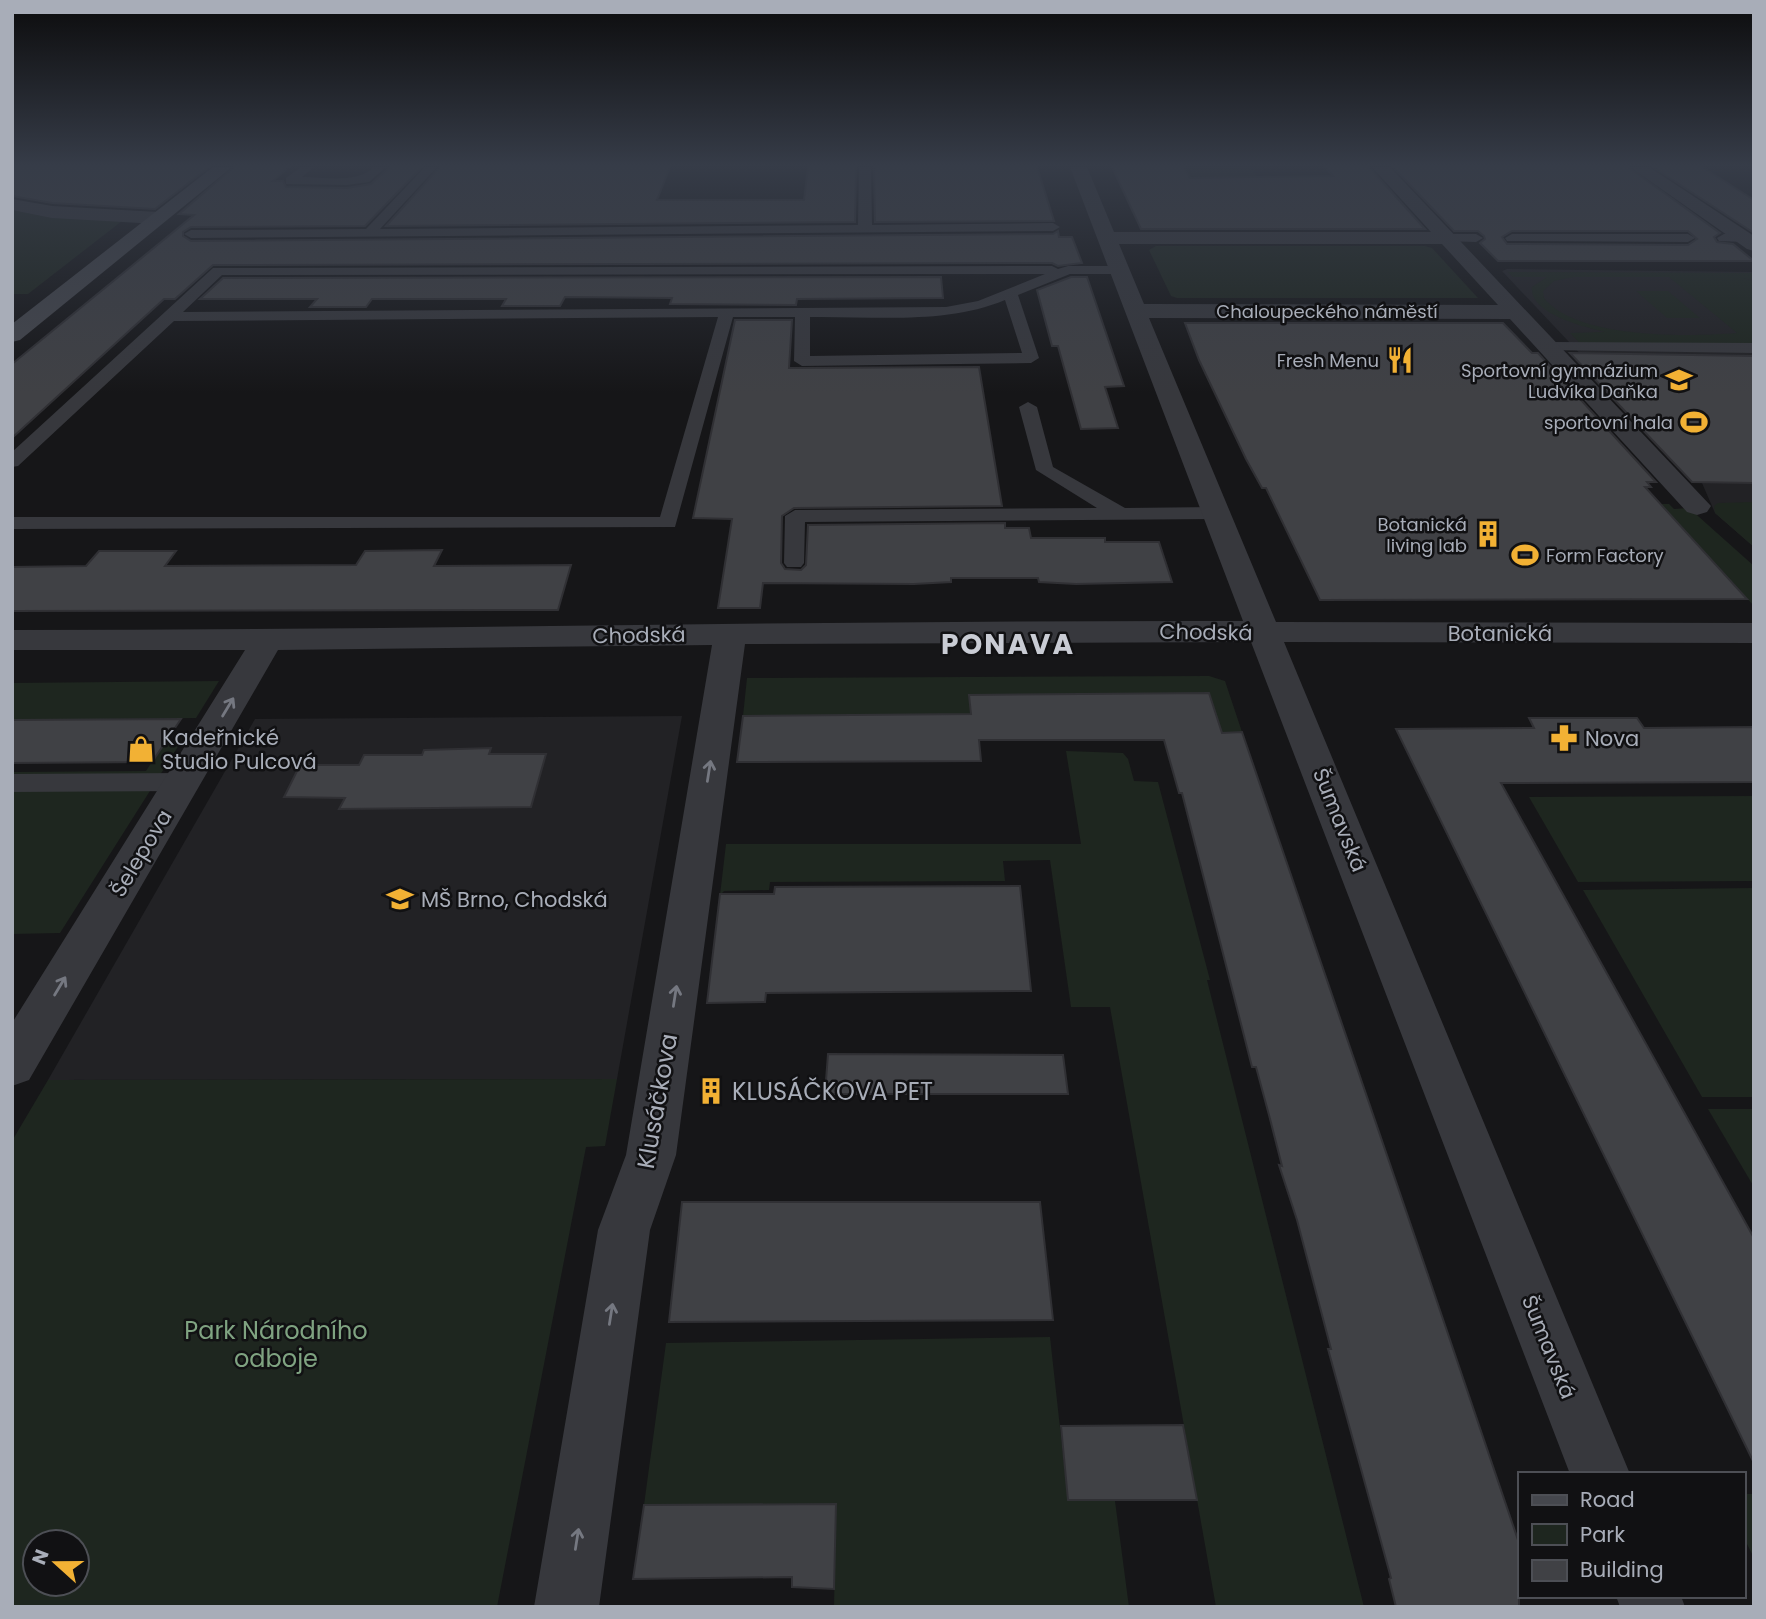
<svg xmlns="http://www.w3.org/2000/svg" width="1766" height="1619" viewBox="0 0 1766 1619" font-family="Poppins,sans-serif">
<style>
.built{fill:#222225}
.green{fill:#1e261f;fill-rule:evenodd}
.building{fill:#404145;stroke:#303034;stroke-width:2;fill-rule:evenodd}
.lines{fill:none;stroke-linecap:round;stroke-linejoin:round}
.lane{fill:#37383d;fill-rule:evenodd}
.street{fill:#37383d;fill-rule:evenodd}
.secondary{fill:#45474d;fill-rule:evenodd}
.oneway{stroke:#757881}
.labels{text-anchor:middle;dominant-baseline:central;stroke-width:5;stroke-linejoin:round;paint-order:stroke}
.far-street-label{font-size:18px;fill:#a8adb8;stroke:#111113}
.far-poi-label{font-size:18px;fill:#a8adb8;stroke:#111113;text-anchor:end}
.street-label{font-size:21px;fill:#a8adb8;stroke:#111113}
.poi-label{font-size:21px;fill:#a8adb8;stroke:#111113;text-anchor:start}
.near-poi-label{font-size:24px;fill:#a8adb8;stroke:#111113;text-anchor:start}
.near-street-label{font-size:24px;fill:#a8adb8;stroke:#111113}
.near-park-label{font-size:24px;fill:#7fa381;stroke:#111113}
.district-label{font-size:28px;font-weight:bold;letter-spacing:2px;fill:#c9ccd4;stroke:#111113}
</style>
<rect width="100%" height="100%" fill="#161618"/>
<g class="built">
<polygon points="1507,269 1754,272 1754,547 1715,513 1702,483 1502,271"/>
<polygon points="682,716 617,1079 48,1080 255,719"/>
</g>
<g class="green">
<polygon points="1184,167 1250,167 1257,177 1190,178"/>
<polygon points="12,209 122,221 28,294 12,294"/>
<polygon points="1156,246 1425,246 1432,248 1478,298 1177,298 1171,296 1149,250"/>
<path d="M1508 272 1754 273V280L1743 278 1754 281V344L1580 343 1570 333 1605 332C1585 327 1529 314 1532 287L1547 277H1513ZM1573 277H1669L1737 333C1689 337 1576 339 1544 298L1543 291 1554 281Z"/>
<polygon points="1636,291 1668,291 1700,318 1667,318"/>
<polygon points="1754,502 1754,547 1715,513 1714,506 1718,503"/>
<polygon points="1660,504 1669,504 1674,509 1689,508 1754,566 1754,606"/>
<polygon points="1209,676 1225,681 1242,732 1222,733 1209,693 970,695 971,714 743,716 747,678"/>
<polygon points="219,681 196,718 12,720 12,683"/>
<polygon points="163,745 179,745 60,933 12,934 12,772 146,771"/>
<polygon points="1066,751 1123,753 1128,759 1134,781 1158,782 1210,980 1207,980 1364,1607 1216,1607 1110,1007 1071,1007 1050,860 1003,861 1005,881 770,882 769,890 724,891 720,895 726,844 1081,844"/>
<polygon points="1754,796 1754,881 1578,882 1529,797"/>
<polygon points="1754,888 1754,1097 1702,1097 1583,890"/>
<path d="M617 1079 605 1146 586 1147 497 1607H12V1141L48 1080ZM35 1542H77V1584H35Z"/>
<polygon points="1708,1109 1754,1109 1754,1187"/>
<polygon points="1050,1337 1068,1500 1115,1501 1129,1607 834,1607 836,1504 644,1505 666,1343"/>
<polygon points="1743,1494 1754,1494 1754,1558 1743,1536"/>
</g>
<g class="building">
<polygon points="12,167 209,167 155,209 52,203 12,196"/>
<polygon points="234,167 289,167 273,181 283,181 286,187 347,188 371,184 390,167 422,167 365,226 191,227 183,232 183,236 191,241 1053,234 1058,231 1059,237 1072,237 1082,263 1058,266 1052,263 1030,263 213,265 175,299 164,299 12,438 12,364 194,215 179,214"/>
<polygon points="440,167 670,167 657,200 804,200 808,167 856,167 855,222 386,226"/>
<polygon points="874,167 1037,167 1054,221 875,222"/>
<polygon points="1112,167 1184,167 1190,178 1333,176 1325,167 1369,167 1425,229 1141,229"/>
<path d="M1393 167H1628L1720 233 1714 237 1717 242 1733 244 1754 261H1498L1480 243 1485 239 1484 236 1478 231H1454ZM1512 231H1688L1697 239 1688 245 1507 244 1502 237Z"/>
<polygon points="1653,167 1702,167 1754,200 1754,233"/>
<polygon points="941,277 943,298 797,299 796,305 670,304 672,298 565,297 560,306 502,306 506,299 372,299 366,307 310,307 317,299 200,299 223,278"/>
<polygon points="1071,277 1087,277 1124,386 1105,387 1118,428 1081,429 1058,346 1052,346 1037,290"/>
<polygon points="735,320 792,320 789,368 979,367 1002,506 794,508 782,516 781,563 785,569 801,570 806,565 808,525 1005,523 1005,528 1029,528 1031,538 1105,538 1105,542 1159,542 1172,582 1076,584 1039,582 1038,578 951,578 951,582 914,584 763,583 760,608 718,608 732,519 693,518"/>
<polygon points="1185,323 1503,323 1532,353 1538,353 1656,482 1647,482 1651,487 1645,487 1747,599 1320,600 1266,488 1262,488 1246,459 1199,360"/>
<polygon points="1570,353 1754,356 1754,483 1692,482"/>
<polygon points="442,550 434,566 571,565 558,610 12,611 12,567 86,566 99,551 176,551 165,566 356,565 365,551"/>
<polygon points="1209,693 1222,733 1242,732 1429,1278 1519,1543 1519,1607 1396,1607 1389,1579 1391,1578 1328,1349 1331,1349 1297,1220 1279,1165 1282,1166 1269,1115 1256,1067 1252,1067 1182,793 1179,793 1164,740 979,740 981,761 737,762 743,716 971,714 969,695"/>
<polygon points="1529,718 1637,718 1644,728 1754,727 1754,782 1501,783 1754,1238 1754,1463 1396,729 1534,728"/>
<polygon points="181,719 152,762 12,763 12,720"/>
<polygon points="491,748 489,754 546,754 531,807 339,809 345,798 284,797 300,765 359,765 364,755 422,755 424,750"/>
<polygon points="1020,886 1031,991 766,993 765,1002 707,1003 720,894 774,894 775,887"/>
<polygon points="828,1054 1063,1055 1068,1094 825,1094"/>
<polygon points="682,1202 1040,1202 1053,1320 669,1322"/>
<polygon points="1183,1425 1197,1500 1068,1500 1061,1426"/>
<polygon points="836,1504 834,1589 792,1587 792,1577 633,1579 644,1505"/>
</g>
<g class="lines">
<g class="lane">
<path d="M301 167H314L302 177C325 177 357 184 374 167H386L369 182 347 185 286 184V178Z"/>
<polygon points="425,167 437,167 380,229 858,225 859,167 871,167 872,225 1053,223 1060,227 1053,231 191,238 184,234 191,230 366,229"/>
<polygon points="1448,234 1476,234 1483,238 1476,242 1443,241 1441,238"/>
<polygon points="1512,234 1688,234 1695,238 1688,242 1507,241 1505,238"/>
<polygon points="1724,234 1744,234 1751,238 1744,242 1719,241 1717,238"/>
<path d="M1052 266 1058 269 1068 266H1119L1126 270 1119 274H1070L1018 295 1039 358 1031 363 802 366 794 361 795 317H733L675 527 12 529V517H660L718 317 174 321 18 466 12 467V452L213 268ZM1045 274 978 301 946 307 183 312 222 275ZM1005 300 1022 353 810 356V317C874 316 945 325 1005 300Z"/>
<polygon points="1551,342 1754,343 1754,353 1545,350 1543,347 1545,344"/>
<polygon points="1028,402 1037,407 1053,467 1125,508 1217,507 1227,513 1217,519 805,522 804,563 801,567 787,567 784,563 785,516 795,510 1097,508 1036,470 1019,407"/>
<polygon points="184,773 193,775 197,782 193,789 184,791 12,792 12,774"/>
</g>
<g class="street">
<path d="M1070 167H1087L1114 232H1431L1372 167H1390L1711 506 1707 512 1697 515 1687 512 1510 319 1149 318 1276 622 1754 623V643L1284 642 1630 1474H1570L1251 642 745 644 676 1155 650 1230 599 1607H534L598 1230 626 1155 712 645 278 650 29 1080 12 1086V1023L245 650H12V630C423 630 833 620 1243 621ZM1119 244H1442L1498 305 1144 304Z"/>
<polygon points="1630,167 1649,167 1754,236 1754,251 1747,249"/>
<polygon points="12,199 52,206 158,212 167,218 158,224 52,218 12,210"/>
<polygon points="1616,1596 1681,1596 1685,1607 1620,1607"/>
</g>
<polygon class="secondary" points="213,167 232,167 20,340 12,342 12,324"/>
</g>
<defs><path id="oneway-shaft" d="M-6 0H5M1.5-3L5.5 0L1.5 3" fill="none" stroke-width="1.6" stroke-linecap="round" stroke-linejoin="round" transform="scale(1.75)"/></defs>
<g class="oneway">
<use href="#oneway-shaft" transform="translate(228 707) rotate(-59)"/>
<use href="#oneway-shaft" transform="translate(709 771) rotate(-81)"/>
<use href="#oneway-shaft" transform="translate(60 986) rotate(-59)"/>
<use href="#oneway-shaft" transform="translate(675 996) rotate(-81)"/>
<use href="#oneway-shaft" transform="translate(611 1314) rotate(-81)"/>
<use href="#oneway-shaft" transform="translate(577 1539) rotate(-81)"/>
</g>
<linearGradient id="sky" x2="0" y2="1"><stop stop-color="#0c0c0d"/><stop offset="0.42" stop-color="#363c48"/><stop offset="1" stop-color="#363c48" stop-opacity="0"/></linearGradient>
<rect width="1766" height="393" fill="url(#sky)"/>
<defs>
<symbol id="restaurant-bare" viewBox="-9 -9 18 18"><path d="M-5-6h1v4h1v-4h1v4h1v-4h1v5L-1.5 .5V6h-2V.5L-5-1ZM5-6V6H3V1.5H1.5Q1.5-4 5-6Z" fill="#f2b134" stroke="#111113" stroke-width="2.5" paint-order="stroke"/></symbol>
<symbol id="school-bare" viewBox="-9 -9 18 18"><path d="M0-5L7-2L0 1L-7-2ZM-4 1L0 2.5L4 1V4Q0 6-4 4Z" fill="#f2b134" stroke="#111113" stroke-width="2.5" paint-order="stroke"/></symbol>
<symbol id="stadium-bare" viewBox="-9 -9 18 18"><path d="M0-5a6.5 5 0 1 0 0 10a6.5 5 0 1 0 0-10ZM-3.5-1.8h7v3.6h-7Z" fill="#f2b134" stroke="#111113" stroke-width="2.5" paint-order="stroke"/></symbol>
<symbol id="building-bare" viewBox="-9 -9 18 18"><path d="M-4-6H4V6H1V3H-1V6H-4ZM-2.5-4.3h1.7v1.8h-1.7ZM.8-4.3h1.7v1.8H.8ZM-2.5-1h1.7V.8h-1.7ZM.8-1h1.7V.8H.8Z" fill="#f2b134" stroke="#111113" stroke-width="2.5" paint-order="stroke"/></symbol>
<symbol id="pharmacy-bare" viewBox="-9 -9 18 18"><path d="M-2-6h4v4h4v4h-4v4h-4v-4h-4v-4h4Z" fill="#f2b134" stroke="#111113" stroke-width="2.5" paint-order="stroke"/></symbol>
<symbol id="shop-bare" viewBox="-9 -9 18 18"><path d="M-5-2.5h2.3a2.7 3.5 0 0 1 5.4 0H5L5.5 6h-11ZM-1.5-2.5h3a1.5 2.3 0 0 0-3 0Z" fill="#f2b134" stroke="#111113" stroke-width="2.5" paint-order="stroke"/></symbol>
</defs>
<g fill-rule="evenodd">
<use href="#restaurant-bare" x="1381" y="341" width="38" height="38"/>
<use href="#school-bare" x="1660" y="361" width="38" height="38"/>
<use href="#stadium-bare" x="1675" y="403" width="38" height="38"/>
<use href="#building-bare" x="1469" y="515" width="38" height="38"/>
<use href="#stadium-bare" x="1506" y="536" width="38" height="38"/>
<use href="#pharmacy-bare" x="1545" y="719" width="38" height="38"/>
<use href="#shop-bare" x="122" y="730" width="38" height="38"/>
<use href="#school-bare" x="381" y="880" width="38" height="38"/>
<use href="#building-bare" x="692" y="1072" width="38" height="38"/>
</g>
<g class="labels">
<g class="far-street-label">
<text x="1327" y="311">Chaloupeckého náměstí</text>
</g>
<g class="far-poi-label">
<text x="1379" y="360">Fresh Menu</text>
<text x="1658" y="370">Sportovní gymnázium<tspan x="1658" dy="21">Ludvíka Daňka</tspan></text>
<text x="1673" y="422">sportovní hala</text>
<text x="1467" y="524">Botanická<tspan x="1467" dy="21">living lab</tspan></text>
<text x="1546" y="555" text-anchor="start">Form Factory</text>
</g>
<g class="street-label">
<text transform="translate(1206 632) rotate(1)">Chodská</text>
<text x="1500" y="633">Botanická</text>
<text transform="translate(639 635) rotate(-1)">Chodská</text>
<text transform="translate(1340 820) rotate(68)">Šumavská</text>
<text transform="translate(141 853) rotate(-59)">Šelepova</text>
<text transform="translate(1549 1347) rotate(68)">Šumavská</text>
</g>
<g class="poi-label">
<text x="162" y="737">Kadeřnické<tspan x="162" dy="24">Studio Pulcová</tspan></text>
<text x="1585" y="738">Nova</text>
<text x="421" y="899">MŠ Brno, Chodská</text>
</g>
<g class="near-poi-label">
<text x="732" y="1091">KLUSÁČKOVA PET</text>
</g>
<g class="near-street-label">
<text transform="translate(657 1101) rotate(-80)">Klusáčkova</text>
</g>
<g class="near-park-label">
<text x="276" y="1330">Park Národního<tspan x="276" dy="28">odboje</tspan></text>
</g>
<g class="district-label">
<text x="1008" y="644">PONAVA</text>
</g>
</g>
<rect width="1766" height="1619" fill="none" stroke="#a8adb8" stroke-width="28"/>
<rect x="1518" y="1472" width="228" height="126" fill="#111113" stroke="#4d4f55" stroke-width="2"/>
<rect x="1532" y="1495" width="35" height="10" fill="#45474d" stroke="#4d4f55" stroke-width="2"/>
<text x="1580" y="1507" font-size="21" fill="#a8adb8">Road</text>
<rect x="1532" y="1524" width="35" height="21" fill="#1e261f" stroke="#4d4f55" stroke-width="2"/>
<text x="1580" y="1542" font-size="21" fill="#a8adb8">Park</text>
<rect x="1532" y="1560" width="35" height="21" fill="#404145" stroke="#4d4f55" stroke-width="2"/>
<text x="1580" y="1577" font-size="21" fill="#a8adb8">Building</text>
<g transform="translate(56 1563) rotate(291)"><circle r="33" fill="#111113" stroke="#4d4f55" stroke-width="2"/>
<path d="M0-5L12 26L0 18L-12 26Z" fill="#f2b134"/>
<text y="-10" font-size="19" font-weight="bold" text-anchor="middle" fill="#a8adb8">N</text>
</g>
</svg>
